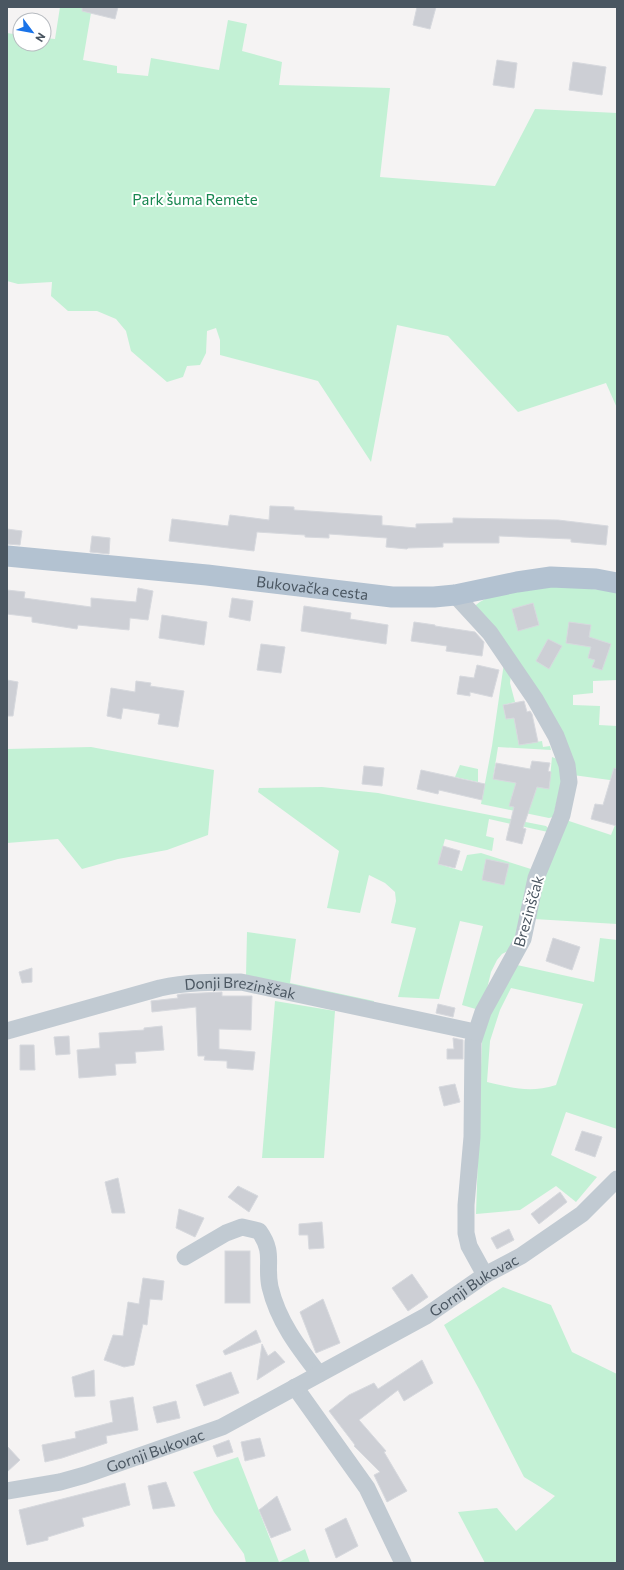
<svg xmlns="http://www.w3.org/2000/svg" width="624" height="1570" viewBox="0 0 624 1570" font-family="Commissioner,sans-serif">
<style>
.green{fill:#c3f1d5;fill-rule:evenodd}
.building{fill:#cdcfd5;stroke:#d7d9de}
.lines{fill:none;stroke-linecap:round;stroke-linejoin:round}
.minor{stroke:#c1cad2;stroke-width:17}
.major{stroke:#b3c2d1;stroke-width:21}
.labels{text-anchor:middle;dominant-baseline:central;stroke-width:4;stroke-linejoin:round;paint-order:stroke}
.park-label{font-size:15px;fill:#17864f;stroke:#fff}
.street-label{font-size:15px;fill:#4a5661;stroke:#fff}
</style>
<rect width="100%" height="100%" fill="#f5f3f3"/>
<g class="green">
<polygon points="60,7 92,7 83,60 117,66 117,73 148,76 151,58 219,70 228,20 247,24 242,51 282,62 279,85 390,88 380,177 495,186 535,109 617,113 617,408 606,383 518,412 448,336 397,325 371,462 318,381 220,355 220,340 216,328 207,331 206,353 200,365 187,366 183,377 167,382 131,351 126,331 116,319 97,311 68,311 51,296 52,282 18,284 7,281 7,33 20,35 20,44 44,44 44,38 55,39"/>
<path d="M541 585 617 591V680L593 681V693L573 695V705L600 706 599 725 617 726V781L573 775 474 607C484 594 524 589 541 585Z"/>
<polygon points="504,663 511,675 510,683 515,702 503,705 506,719 514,718 519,745 542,741 543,747 550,746 551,750 498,747 493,778 549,789 552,757 557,759 563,775 553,817 549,818 481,804 492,746"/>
<polygon points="91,747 214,770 208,835 167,850 118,859 82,869 58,839 7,843 7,749"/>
<polygon points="460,765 478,769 478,782 455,777"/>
<polygon points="322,787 378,793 546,826 548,828 548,832 489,819 486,836 494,838 492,851 445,839 438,864 462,871 467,855 481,853 534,870 515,941 508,951 502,954 497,960 491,972 487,989 479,1010 462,1005 483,926 460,921 439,999 398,997 416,928 391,923 396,901 395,892 385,883 369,875 360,913 327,908 339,851 258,792 259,788"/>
<polygon points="566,820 611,835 615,825 617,826 617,924 534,919 540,883"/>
<polygon points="247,932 296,939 290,983 374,1001 373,1006 246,976"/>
<path d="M600 938 617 940V1129L566 1112 551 1155 597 1177 576 1202 556 1186 520 1210 476 1214 482 1039 493 1007 517 965 594 982ZM511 988 583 1004 556 1085C530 1093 513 1088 487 1082L490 1041 500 1010Z"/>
<polygon points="275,1001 335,1011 324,1158 262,1158"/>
<polygon points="503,1287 551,1305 572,1352 617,1374 617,1563 485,1563 458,1512 497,1508 516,1531 555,1496 524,1477 479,1389 444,1325"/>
<polygon points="238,1457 279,1562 305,1549 310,1563 246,1563 244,1554 214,1512 193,1472"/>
</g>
<g class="building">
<polygon points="82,7 118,7 115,19 82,11"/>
<polygon points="417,7 436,7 430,29 413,25"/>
<polygon points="497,60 517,63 514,88 493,85"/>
<polygon points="573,62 606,67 602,95 569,90"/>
<polygon points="270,506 294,507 294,510 382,516 382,525 416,528 416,524 453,523 453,518 558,520 608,526 606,545 571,542 571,539 499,536 499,543 443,543 443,547 408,548 407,549 386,547 387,538 329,534 329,538 305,537 305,535 257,532 254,551 169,541 172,519 228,526 230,515 269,520"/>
<polygon points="7,529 22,531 20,545 7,544"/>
<polygon points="92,536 110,538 109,554 90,552"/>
<polygon points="138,588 153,591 148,620 130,618 129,630 78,625 77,629 32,622 32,617 7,614 7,590 25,592 24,598 91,607 91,598 136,602"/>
<polygon points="232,598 253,601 250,621 229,617"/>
<polygon points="533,603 539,625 518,631 512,609"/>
<polygon points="304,606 351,613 350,619 388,625 386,644 301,631"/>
<polygon points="162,615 207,622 204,645 159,638"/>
<polygon points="414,622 435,625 435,626 475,632 484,642 482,656 446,651 447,646 411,641"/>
<polygon points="569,622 591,625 589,637 611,644 602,670 592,667 595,660 588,658 591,647 566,643"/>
<polygon points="548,639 562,646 549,669 536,661"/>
<polygon points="261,644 285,647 281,673 257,670"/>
<polygon points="477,665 499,670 492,697 470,692 470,696 457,694 460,676 474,678"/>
<polygon points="7,680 18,682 13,716 7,716"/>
<polygon points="136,681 151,683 150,686 184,691 178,727 158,724 160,714 123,708 121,719 107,716 111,688 135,692"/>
<polygon points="524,701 527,712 530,711 532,714 538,742 519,745 514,718 506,719 503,705"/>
<polygon points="532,761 550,763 548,771 551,772 549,789 537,787 523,828 526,829 522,844 506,840 514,807 509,806 516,783 493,779 496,763 530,769"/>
<polygon points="364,766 384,768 382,786 362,784"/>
<polygon points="614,768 617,769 617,826 591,819 595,804 603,805"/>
<polygon points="421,770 485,784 482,800 439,790 438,794 417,789"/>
<polygon points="443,846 460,851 455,868 438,864"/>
<polygon points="486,859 509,864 504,885 482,880"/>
<polygon points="553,938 580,947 572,970 546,961"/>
<polygon points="32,968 32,982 22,983 19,972"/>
<polygon points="222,992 222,996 252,996 251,1030 219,1029 219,1049 255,1052 253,1070 227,1068 227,1061 204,1060 205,1056 198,1056 196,1007 152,1012 151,1001 178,998 177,995 181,994"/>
<polygon points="438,1004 455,1008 453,1017 436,1013"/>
<polygon points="162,1026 164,1050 135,1052 136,1063 115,1064 116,1075 79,1078 77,1050 100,1048 99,1033 144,1030 144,1028"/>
<polygon points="69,1036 70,1054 56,1055 54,1037"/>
<polygon points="453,1038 463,1040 463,1059 447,1059 447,1049 454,1049"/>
<polygon points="20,1045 34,1045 35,1070 20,1070"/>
<polygon points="455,1084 460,1102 444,1106 439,1087"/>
<polygon points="582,1131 602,1137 595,1157 575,1150"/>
<polygon points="118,1178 125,1213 112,1213 105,1182"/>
<polygon points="238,1186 258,1196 249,1212 228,1197"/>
<polygon points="560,1192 567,1202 539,1224 531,1214"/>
<polygon points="179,1209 204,1218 195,1237 176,1228"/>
<polygon points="322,1222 324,1248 309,1249 308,1235 299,1235 299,1224"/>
<polygon points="509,1229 514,1240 497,1249 491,1238"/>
<rect x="225" y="1251" width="25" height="52"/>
<polygon points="412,1274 428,1297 408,1311 392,1288"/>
<polygon points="143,1278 164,1281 162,1300 150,1299 147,1325 143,1324 134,1365 124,1367 104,1360 113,1335 123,1336 128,1302 139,1304"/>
<polygon points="323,1299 340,1343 316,1353 300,1312"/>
<polygon points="256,1330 261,1342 225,1355 223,1351"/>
<polygon points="262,1344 268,1356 275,1351 285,1362 257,1380"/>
<polygon points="422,1360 433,1383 404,1401 398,1390 359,1420 386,1451 384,1452 407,1491 387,1502 374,1475 380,1472 354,1446 355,1445 329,1411 349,1395 374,1383 378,1389"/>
<polygon points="94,1370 95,1396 75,1397 72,1377"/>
<polygon points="231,1372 239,1393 204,1406 196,1385"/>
<polygon points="133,1397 138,1430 106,1436 107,1443 62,1458 45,1462 42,1445 76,1438 75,1432 113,1422 110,1401"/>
<polygon points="176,1401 180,1418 157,1423 153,1407"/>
<polygon points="260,1438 265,1456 245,1461 241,1442"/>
<polygon points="229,1440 233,1452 217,1457 213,1446"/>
<polygon points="7,1446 20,1460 7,1472"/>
<polygon points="166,1482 175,1506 153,1509 148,1486"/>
<polygon points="125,1483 130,1505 82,1518 84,1526 48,1537 48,1540 27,1545 19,1510"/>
<polygon points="277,1496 291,1530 271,1538 259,1510"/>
<polygon points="346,1518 358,1546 336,1558 325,1529"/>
</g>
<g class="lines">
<g class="minor">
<polyline points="455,595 490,633 535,699 556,736 567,765 569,782 562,815 536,878 523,939 483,1012 473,1042 472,1137 466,1205 466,1233 469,1246 485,1275"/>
<path id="s1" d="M7 1031 160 988C187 982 213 982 241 982L475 1032"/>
<path d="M185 1257 226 1233 242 1227 259 1231C275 1253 265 1264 270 1287 278 1321 298 1347 319 1374"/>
<polyline points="295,1387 367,1488 403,1563"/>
<path id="s2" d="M7 1491 60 1482 85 1475 222 1427 426 1316 485 1275 521 1256 582 1214 617 1179"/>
</g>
<path class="major" id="s3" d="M7 556 207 575 392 597H434L455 595 517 582 551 577 596 579 617 583"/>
</g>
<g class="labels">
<g class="park-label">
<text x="195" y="199">Park šuma Remete</text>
</g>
<g class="street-label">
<text stroke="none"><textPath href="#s3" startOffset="307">Bukovačka cesta</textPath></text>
<text transform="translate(528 911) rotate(-74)">Brezinščak</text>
<text stroke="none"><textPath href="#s1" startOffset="240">Donji Brezinščak</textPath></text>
<text stroke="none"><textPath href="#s2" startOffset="514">Gornji Bukovac</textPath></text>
<text stroke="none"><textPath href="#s2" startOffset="154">Gornji Bukovac</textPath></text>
</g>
</g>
<rect width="624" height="1570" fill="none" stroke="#4a5661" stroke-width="16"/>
<g transform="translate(32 32) rotate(122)"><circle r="19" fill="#ffffff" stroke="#b7bbc0"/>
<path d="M0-3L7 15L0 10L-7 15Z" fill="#1a73e8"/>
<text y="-6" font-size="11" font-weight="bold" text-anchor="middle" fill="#4a5661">N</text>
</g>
</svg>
